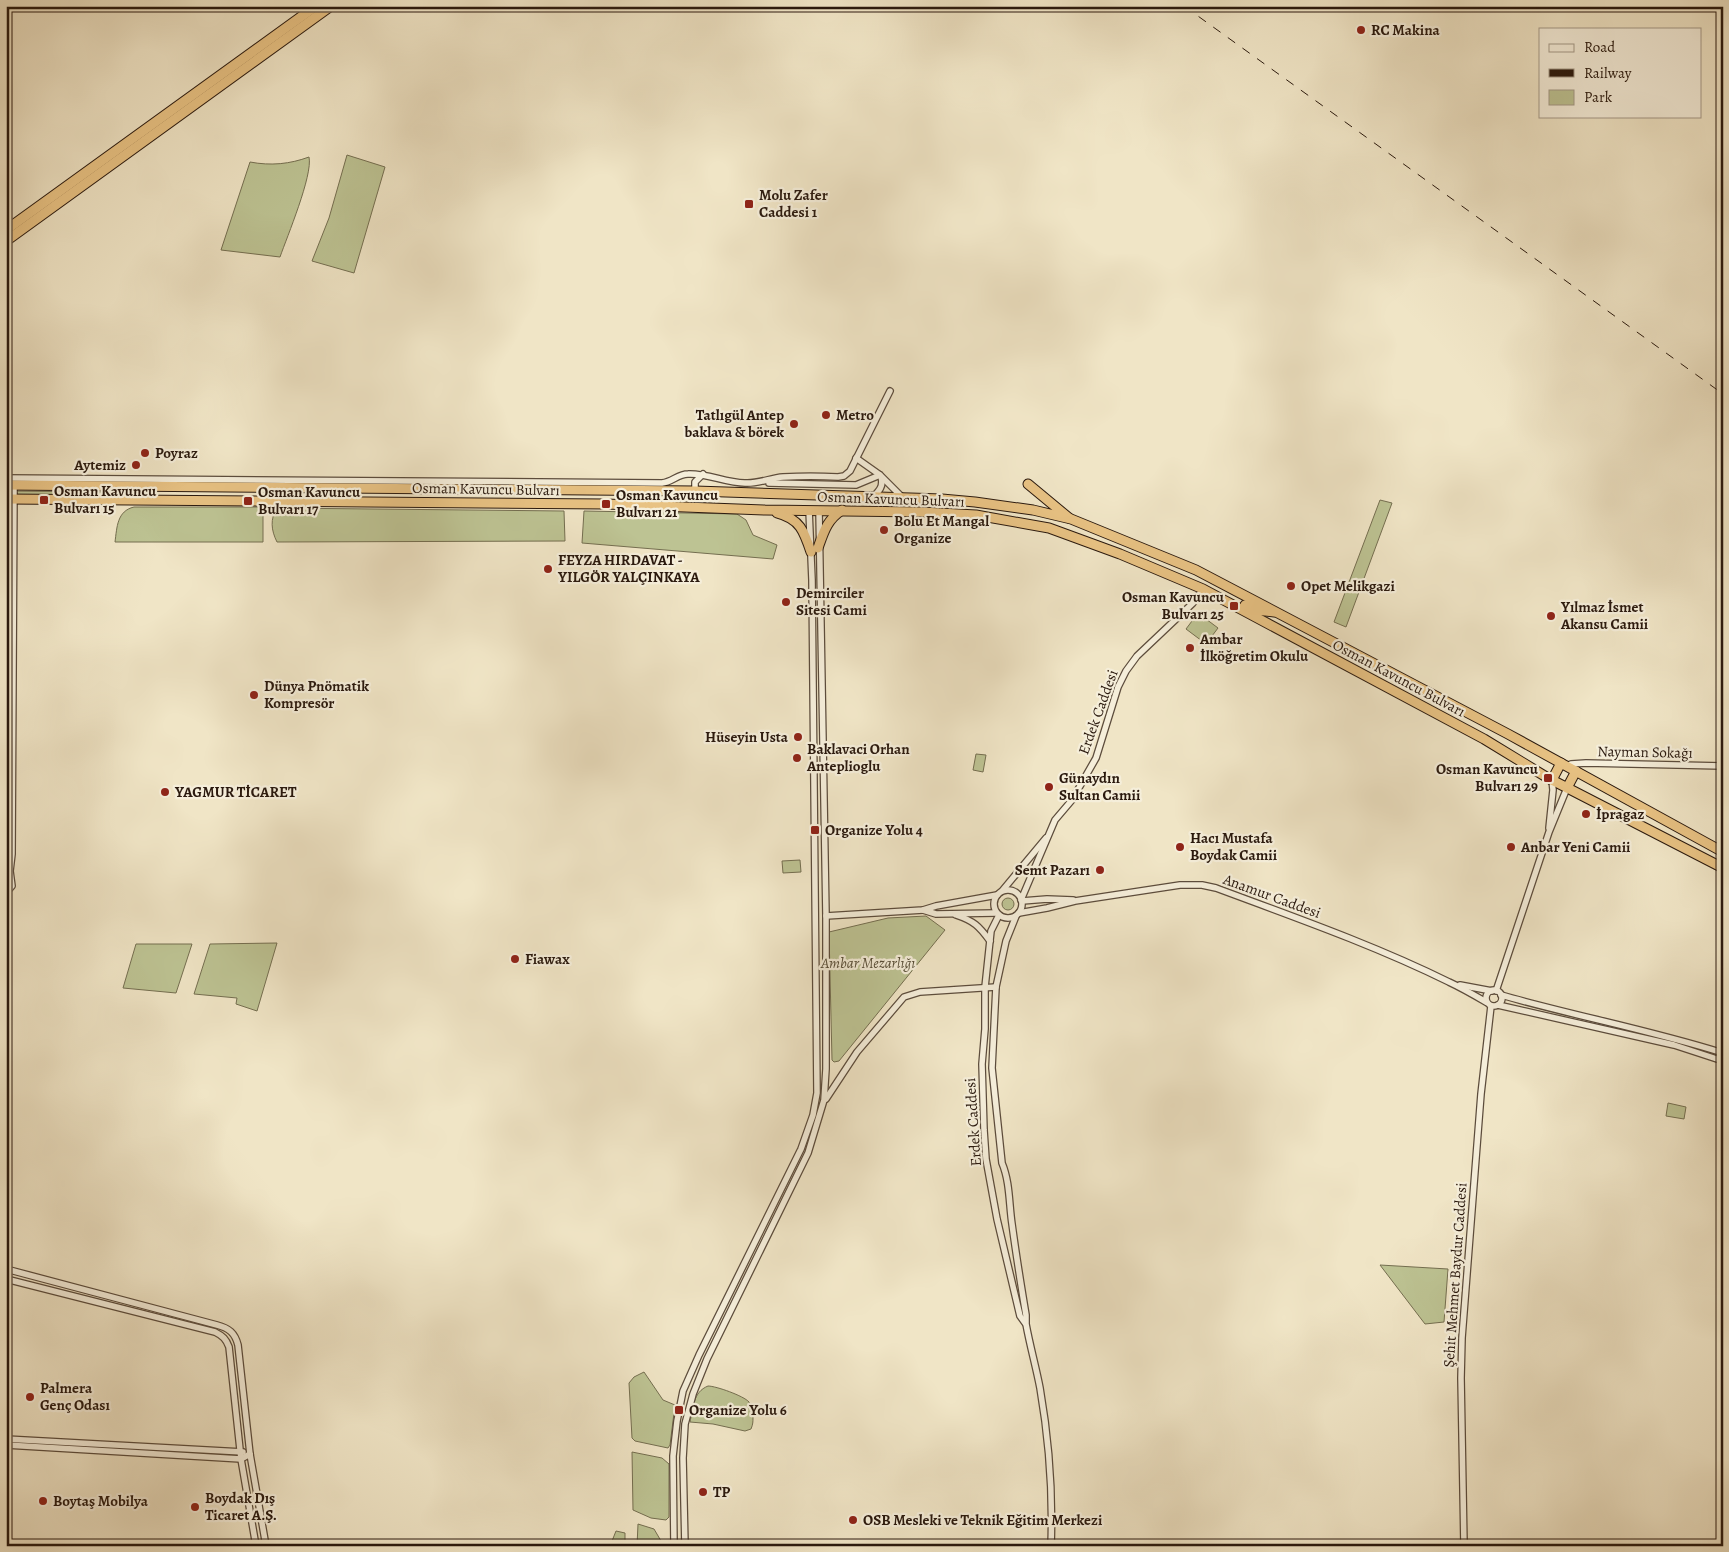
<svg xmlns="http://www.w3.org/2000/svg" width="1729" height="1552" viewBox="0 0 1729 1552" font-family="Alegreya,serif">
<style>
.green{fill:#bdc393;stroke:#746e50}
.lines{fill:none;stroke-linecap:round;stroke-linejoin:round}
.minor-casing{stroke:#5c4c3c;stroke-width:8}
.highway-casing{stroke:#2a190e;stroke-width:11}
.minor{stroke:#f5eeda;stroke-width:5.5}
.highway{stroke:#e8c283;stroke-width:9}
.rail{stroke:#2a190e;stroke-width:1;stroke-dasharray:9 9;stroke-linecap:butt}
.poi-dot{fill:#8f2418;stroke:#f5eeda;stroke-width:2}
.labels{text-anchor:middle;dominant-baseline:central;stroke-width:4.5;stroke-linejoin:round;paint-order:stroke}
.poi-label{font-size:15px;font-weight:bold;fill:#2a190e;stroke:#f5eeda;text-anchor:start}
.street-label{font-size:15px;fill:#2a190e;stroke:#f5eeda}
.park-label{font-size:15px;font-style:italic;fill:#564c36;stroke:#f5eeda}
</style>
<rect width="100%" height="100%" fill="#f0e5c6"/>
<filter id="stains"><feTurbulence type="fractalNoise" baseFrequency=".004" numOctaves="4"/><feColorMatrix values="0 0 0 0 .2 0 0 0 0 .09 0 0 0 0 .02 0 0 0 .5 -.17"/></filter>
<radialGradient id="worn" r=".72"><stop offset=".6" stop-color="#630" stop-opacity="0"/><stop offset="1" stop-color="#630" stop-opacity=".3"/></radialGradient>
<g class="green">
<polygon points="347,155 385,167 354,273 312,261 329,218"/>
<path d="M309 157C313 175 287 237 280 257L221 250 250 162C271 166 290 164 309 157Z"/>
<polygon points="6,491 117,492 117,496 6,495"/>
<polygon points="1380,500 1392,503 1346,627 1334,622"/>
<path d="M134 507H258L262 510 263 513V542H115C117 527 117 511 134 507Z"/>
<path d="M277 508 564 511 565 541 277 542C271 530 270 519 277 508Z"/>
<polygon points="584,511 737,514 746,520 753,535 777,545 773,559 582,543"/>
<polygon points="1198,613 1218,628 1206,644 1186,629"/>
<polygon points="976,754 986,755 983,772 973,770"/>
<polygon points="800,860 801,872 783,873 782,861"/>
<circle cx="1008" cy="904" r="6"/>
<polygon points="926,916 945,930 839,1061 834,1062 832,1060 829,932 888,918"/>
<polygon points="277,943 257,1011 236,1004 237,998 194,994 210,944"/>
<polygon points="136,944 192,944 176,993 123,988"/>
<polygon points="1668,1103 1686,1107 1684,1119 1666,1116"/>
<polygon points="1380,1265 1448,1269 1444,1322 1425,1324"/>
<polygon points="644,1372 663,1400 675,1405 670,1445 668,1448 635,1441 632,1438 629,1383 634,1377"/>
<path d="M708 1386C716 1386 744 1396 749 1402 752 1407 752 1412 753 1417 753 1422 753 1424 751 1429L745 1431 713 1424 690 1422C693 1408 693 1392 708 1386Z"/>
<polygon points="632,1452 662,1458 669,1464 669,1517 666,1520 651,1518 633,1510"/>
<polygon points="638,1524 654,1529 664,1546 637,1546"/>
<polygon points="616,1531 625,1533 625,1546 610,1546"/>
</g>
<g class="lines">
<defs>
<g id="minor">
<polyline points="856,458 880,475 903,498"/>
<path d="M6 478 662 483C672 482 678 474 688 474 708 473 725 483 745 483 758 484 770 478 783 477 801 476 820 476 838 477L844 476 850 471 890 391"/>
<polyline points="769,483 856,485 880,475"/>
<polyline points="695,491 695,482 703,474"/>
<path d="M873 497C879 491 884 486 881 477"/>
<polyline points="1567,766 1571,764 1586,763 1723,766"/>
<polyline points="1549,828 1553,790 1552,780"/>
<circle cx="1008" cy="904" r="14"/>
<polyline points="1002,891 1046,838"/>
<polyline points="6,893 12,886 10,871 12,854 14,486"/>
<polyline points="1021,900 1055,820 1072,800 1096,758 1118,687 1126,671 1137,656 1193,603 1203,589"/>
<polyline points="1022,901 1047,899 1073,900"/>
<polyline points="923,910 936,914 996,913"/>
<path d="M1019 913 1047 908 1075 901 1180 885H1202L1216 888C1294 917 1374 945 1449 982 1462 988 1474 995 1486 1002"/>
<path d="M956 915C974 921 979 926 990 941"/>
<polyline points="999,915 991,931 985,987 985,1029 982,1064 984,1130 986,1159 997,1219 1020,1316 1025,1323"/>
<polyline points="826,916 923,910 936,906 997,895"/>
<path d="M1016 916 1006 941 996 987 992 1068 1002 1163C1010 1182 1009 1204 1012 1224 1016 1254 1021 1285 1026 1315V1324C1030 1346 1036 1367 1040 1388 1049 1440 1053 1493 1051 1546"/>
<polyline points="1460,985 1492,991"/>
<circle cx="1494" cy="998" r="8"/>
<polyline points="1496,991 1549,832 1567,788"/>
<path d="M1501 995C1575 1016 1650 1030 1723 1053"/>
<polyline points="1498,1005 1674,1045 1723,1061"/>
<polyline points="826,1099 857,1052 904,997 920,992 996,987"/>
<path d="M6 1269 217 1325C229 1328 235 1333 238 1345L250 1454 266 1546"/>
<path d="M6 1279 215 1332C223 1336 226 1339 229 1347L241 1459 256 1546"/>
<polyline points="6,1439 243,1452"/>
<polyline points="6,1445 241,1459 250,1454"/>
<polyline points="674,1546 673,1456 677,1421 683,1391 699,1355 801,1149 813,1115 817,1093 812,580 809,510"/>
<polyline points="685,1546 683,1458 685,1424 693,1394 707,1359 808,1153 824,1100 826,1069 826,916 819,510"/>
<polyline points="1464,1546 1461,1378 1462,1338 1481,1094 1491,1006"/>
</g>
<g id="highway">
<polyline points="6,230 316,6"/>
<polyline points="6,241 331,6"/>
<polyline points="1028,484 1069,518"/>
<polyline points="6,485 695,491 942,499 975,502 1033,510 1071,519 1196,570 1508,734 1723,852"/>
<polyline points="6,499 606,504 765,510 922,512 976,515 1049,528 1120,554 1203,589 1484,739 1548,778 1723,868"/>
<path d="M777 513C800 519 804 531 811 552"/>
<path d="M818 548C824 531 827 520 842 510"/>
<polyline points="1245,605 1255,610 1274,612"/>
<polyline points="1552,780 1561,763"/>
<polyline points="1567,788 1576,771"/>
</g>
</defs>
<use href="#minor" class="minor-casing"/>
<use href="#highway" class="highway-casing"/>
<use href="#minor" class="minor"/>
<use href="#highway" class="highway"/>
<polyline class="rail" points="1184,6 1723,394"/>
</g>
<g class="poi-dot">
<circle cx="1361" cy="30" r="5"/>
<rect x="744" y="199" width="10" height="10" rx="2.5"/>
<circle cx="826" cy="415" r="5"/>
<circle cx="794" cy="424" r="5"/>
<circle cx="145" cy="453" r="5"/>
<circle cx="136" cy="465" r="5"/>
<rect x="39" y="495" width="10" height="10" rx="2.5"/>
<rect x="243" y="496" width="10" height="10" rx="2.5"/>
<rect x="601" y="499" width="10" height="10" rx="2.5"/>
<circle cx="884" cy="530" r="5"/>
<circle cx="548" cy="569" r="5"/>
<circle cx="1291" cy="586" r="5"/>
<circle cx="786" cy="602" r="5"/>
<rect x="1229" y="601" width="10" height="10" rx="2.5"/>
<circle cx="1551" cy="616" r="5"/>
<circle cx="1190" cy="648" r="5"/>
<circle cx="254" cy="695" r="5"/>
<circle cx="798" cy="737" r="5"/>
<circle cx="797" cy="758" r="5"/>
<rect x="1543" y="773" width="10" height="10" rx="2.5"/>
<circle cx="1049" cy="787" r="5"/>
<circle cx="165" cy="792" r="5"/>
<circle cx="1586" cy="814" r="5"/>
<rect x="810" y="825" width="10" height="10" rx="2.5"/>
<circle cx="1180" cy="847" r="5"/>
<circle cx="1511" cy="847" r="5"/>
<circle cx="1100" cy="870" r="5"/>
<circle cx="515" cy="959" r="5"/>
<circle cx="30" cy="1397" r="5"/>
<rect x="674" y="1405" width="10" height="10" rx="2.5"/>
<circle cx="703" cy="1492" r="5"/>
<circle cx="43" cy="1501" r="5"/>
<circle cx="195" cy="1507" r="5"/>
<circle cx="853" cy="1520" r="5"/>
</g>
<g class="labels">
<g class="poi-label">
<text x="1371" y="30">RC Makina</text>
<text x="759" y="195">Molu Zafer<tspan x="759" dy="17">Caddesi 1</tspan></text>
<text x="784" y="415" text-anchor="end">Tatlıgül Antep<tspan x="784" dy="17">baklava &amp; börek</tspan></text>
<text x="836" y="415">Metro</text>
<text x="155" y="453">Poyraz</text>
<text x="126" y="465" text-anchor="end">Aytemiz</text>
<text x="54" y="491">Osman Kavuncu<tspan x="54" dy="17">Bulvarı 15</tspan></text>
<text x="258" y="492">Osman Kavuncu<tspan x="258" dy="17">Bulvarı 17</tspan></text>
<text x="616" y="495">Osman Kavuncu<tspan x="616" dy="17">Bulvarı 21</tspan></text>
<text x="894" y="521">Bolu Et Mangal<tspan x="894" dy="17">Organize</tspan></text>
<text x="558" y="560">FEYZA HIRDAVAT -<tspan x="558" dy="17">YILGÖR YALÇINKAYA</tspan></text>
<text x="1301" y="586">Opet Melikgazi</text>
<text x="796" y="593">Demirciler<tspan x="796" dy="17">Sitesi Cami</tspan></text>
<text x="1224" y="597" text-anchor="end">Osman Kavuncu<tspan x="1224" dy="17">Bulvarı 25</tspan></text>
<text x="1561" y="607">Yılmaz İsmet<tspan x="1561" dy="17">Akansu Camii</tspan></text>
<text x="1200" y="639">Ambar<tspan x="1200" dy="17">İlköğretim Okulu</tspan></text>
<text x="264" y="686">Dünya Pnömatik<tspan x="264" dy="17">Kompresör</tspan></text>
<text x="788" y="737" text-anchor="end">Hüseyin Usta</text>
<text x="807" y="749">Baklavaci Orhan<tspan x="807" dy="17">Anteplioglu</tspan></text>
<text x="1538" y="769" text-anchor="end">Osman Kavuncu<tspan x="1538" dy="17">Bulvarı 29</tspan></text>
<text x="1059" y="778">Günaydın<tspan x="1059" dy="17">Sultan Camii</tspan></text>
<text x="175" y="792">YAGMUR TİCARET</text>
<text x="1596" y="814">İpragaz</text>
<text x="825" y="830">Organize Yolu 4</text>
<text x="1190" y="838">Hacı Mustafa<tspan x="1190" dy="17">Boydak Camii</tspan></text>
<text x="1521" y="847">Anbar Yeni Camii</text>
<text x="1090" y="870" text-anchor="end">Semt Pazarı</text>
<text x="525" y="959">Fiawax</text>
<text x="40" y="1388">Palmera<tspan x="40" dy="17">Genç Odası</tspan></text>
<text x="689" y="1410">Organize Yolu 6</text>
<text x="713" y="1492">TP</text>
<text x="205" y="1498">Boydak Dış<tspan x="205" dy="17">Ticaret A.Ş.</tspan></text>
<text x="53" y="1501">Boytaş Mobilya</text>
<text x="863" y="1520">OSB Mesleki ve Teknik Eğitim Merkezi</text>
</g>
<g class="street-label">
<text transform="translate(486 489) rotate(1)">Osman Kavuncu Bulvarı</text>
<text transform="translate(891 499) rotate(2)">Osman Kavuncu Bulvarı</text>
<text transform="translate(1399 678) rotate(28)">Osman Kavuncu Bulvarı</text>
<text transform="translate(1098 712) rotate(-70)">Erdek Caddesi</text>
<text transform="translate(1645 752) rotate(1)">Nayman Sokağı</text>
<text transform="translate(1272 896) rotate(20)">Anamur Caddesi</text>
<text transform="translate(973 1122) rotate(-94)">Erdek Caddesi</text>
<text transform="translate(1455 1275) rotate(-86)">Şehit Mehmet Baydur Caddesi</text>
</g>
<g class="park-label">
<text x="868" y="963">Ambar Mezarlığı</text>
</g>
</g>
<rect width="1729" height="1552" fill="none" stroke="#f0e5c6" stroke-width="25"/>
<rect x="8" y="8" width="1714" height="1537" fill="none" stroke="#2a190e" stroke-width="2.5"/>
<rect x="12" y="12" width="1704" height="1527" fill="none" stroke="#2a190e"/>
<rect x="1539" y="28" width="162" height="90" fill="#f5eeda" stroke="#a49988"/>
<rect x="1549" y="44" width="25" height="8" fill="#f5eeda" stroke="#a49988"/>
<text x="1584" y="52" font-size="15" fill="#2a190e">Road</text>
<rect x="1549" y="69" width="25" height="8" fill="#2a190e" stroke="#a49988"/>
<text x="1584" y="78" font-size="15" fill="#2a190e">Railway</text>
<rect x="1549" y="90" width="25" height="15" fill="#bdc393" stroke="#a49988"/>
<text x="1584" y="102" font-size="15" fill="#2a190e">Park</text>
<rect width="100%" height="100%" filter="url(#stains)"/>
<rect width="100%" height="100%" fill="url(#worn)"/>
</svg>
